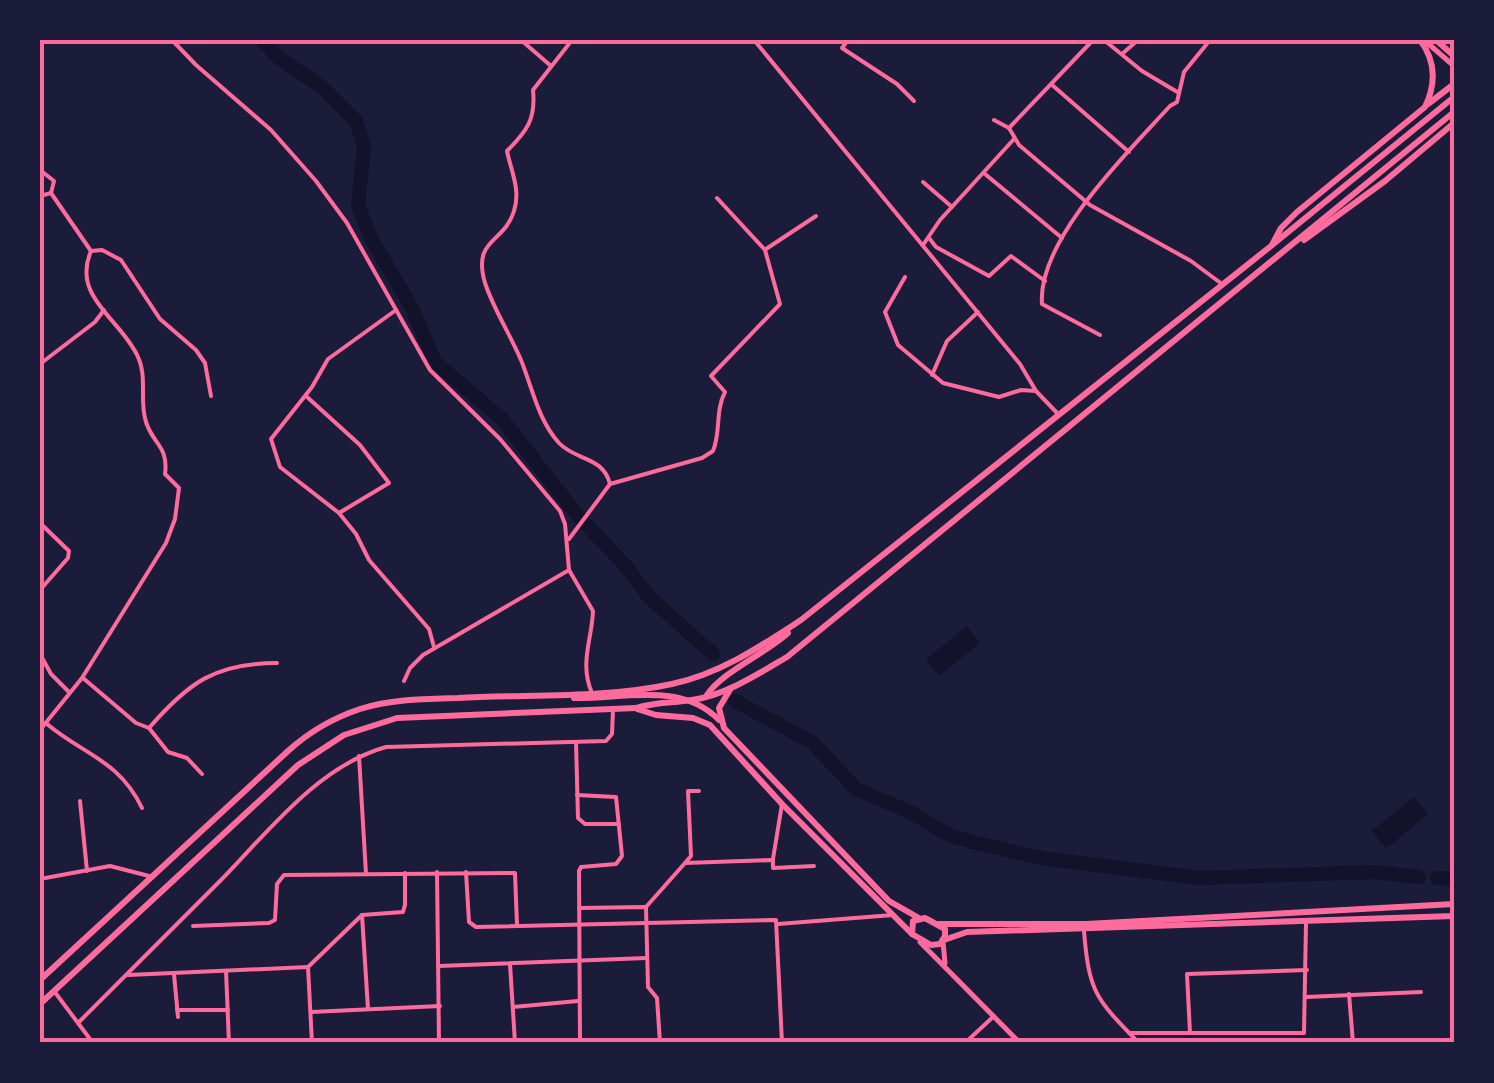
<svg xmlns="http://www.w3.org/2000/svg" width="1494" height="1083" viewBox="0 0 1494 1083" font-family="'Source Sans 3',sans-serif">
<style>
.water{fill:#12122b}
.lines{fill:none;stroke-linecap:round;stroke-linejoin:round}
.river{stroke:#12122b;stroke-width:14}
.minor{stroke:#ff6b9d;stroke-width:4}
.secondary{stroke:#ff6b9d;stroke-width:5}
.primary{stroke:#ff6b9d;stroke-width:6}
.trunk{stroke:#ff6b9d;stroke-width:6}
.neatline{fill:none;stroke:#ff6b9d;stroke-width:4}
</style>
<rect width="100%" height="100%" fill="#1b1b3a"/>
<g class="water">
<polygon points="967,626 980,643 939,676 926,659"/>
<polygon points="1414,797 1428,814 1386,849 1372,831"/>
</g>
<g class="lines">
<g class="river">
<polyline points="262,40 279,58 322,87 356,121 364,146 358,206 372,240 412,308 435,362 501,418 579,517 625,565 649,597 713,654"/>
<polyline points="735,701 812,742 856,789 910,812 951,836 976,843 1041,858 1199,878 1375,872 1419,877"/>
<polyline points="1437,878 1454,879"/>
</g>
<g class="minor">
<path d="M172 40 196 65 271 130 316 181 347 223 430 370 500 439 560 511 565 524 569 570 593 611C592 640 579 663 592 693"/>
<polyline points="521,40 551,66"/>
<path d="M572 40 533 90C536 119 527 131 507 151 511 171 521 190 514 211 504 244 472 238 485 283 494 310 510 334 521 360 532 387 538 420 559 443 576 461 603 456 610 484"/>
<polyline points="754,40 1020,364 1036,391"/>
<polyline points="848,40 842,48 897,84 914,101"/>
<polyline points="1104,40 1142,71 1179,93"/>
<polyline points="1122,54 1138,40"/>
<polyline points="1051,84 1129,152"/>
<polyline points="994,120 1009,128 1019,145 1090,205 1191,261 1222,284"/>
<polyline points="1009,128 1093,40"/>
<polyline points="40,170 54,181 51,193 91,251"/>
<polyline points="985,174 1062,238"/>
<polyline points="923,182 952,207"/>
<polyline points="40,196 51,193"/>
<polyline points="929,238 936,247 989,276 1011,256 1045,281"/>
<polyline points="923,245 940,220 1014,139"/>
<polyline points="766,249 816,216"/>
<polyline points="91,251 102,250 121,260 160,319 196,350 205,363 211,396"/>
<polyline points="905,277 885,312 898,345 943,383 999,397 1021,390 1036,391 1059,415"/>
<polyline points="396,310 328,359 312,387 271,439 280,467 339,513 356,534 369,560 429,629 434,647"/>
<path d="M1100 335 1042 304C1037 240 1129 151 1170 106L1177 102 1184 72 1210 40"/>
<polyline points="40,364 95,322 104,310"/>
<polyline points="932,375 947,341 978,312"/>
<polyline points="306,396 360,445 389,483 339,513"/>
<polyline points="40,523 69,551 68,558 40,590"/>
<path d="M569 539 610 484 702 458 713 451C721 432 715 411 725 392L711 376 780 304 765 250 717 198"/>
<polyline points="40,654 51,674 69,692"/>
<path d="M83 678 136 723 149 728C188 683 215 663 277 663"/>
<polyline points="404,681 410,668 423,655 569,570"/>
<path d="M47 724C84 755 119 760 142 808"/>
<polyline points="149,728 168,752 187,758 202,774"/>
<path d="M40 730 82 678 166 543 175 519 179 488 165 474C169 444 150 443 145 418 140 398 147 376 138 357 121 319 71 297 91 251"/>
<polyline points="576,742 578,818 585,824 619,824"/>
<polyline points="359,756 366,874"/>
<polyline points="699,791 688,791 691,856 685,863 773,860 773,868 814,866"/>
<polyline points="577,795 616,797 622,856 616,864 581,867 579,871 580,1043"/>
<polyline points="80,801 87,871"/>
<polyline points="773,859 782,804"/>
<polyline points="437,872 439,1043"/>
<polyline points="466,872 469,922 476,927 776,920 782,1043"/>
<polyline points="40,879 110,866 153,877"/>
<polyline points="646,907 685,863"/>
<polyline points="579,908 646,907 648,987 657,998 660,1043"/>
<polyline points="362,915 368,1009"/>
<polyline points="778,924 893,915"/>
<polyline points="193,926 269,923 275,920 277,884 284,875 515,873 517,925"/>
<path d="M1084 931C1089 993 1096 999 1139 1043"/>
<polyline points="510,964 515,1043"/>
<polyline points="439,966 647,958"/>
<polyline points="226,971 229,1043"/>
<polyline points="174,974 178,1017"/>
<polyline points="128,975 308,967"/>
<polyline points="54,991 93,1043"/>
<polyline points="1349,994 1353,1043"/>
<polyline points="1306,997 1421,992"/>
<polyline points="513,1007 578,1001"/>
<polyline points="177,1010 228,1010"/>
<polyline points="311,1012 440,1006"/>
<path d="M78 1023C125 976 173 928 220 881 268 832 318 766 386 747L606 741 612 734 613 710"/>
<polyline points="1129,1033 1304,1033 1306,923"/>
<polyline points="1190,1033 1187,974 1307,970"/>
<polyline points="312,1043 308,967 362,915 403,912 405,905 405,873"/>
<polyline points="965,1043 994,1016"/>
</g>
<g class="secondary">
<polyline points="1424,40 1454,66"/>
<polyline points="920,942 1020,1043"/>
<polyline points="943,942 945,963"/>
</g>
<g class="primary">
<polyline points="1428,104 1454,84"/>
<polyline points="1304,240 1385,181 1454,123"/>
<path d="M1272 245 1281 228 1297 212 1425 107C1436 84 1436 61 1420 40"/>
<polyline points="731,688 719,708 724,728 889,901 919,918"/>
<path d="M707 695C722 672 765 654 788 633"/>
<path d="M574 698C623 699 681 681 719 720"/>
<polyline points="637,709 656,715 693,718 710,725 782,804 912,934"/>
<polygon points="925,918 945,929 945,936 940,944 931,945 912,934 913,921"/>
<polyline points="939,924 1086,924 1454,904"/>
<polyline points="944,940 967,932 1454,916"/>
<path d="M40 980 288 751C309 732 333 718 360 709 392 699 425 699 458 698 529 694 602 699 672 684 720 674 761 646 801 620L1271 246 1454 97"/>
<path d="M40 1004 298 765 344 735 397 718 636 708C654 702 672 703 692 700 726 695 758 674 787 657L1454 112"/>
</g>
<polyline class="trunk" points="1436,40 1454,56"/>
</g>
<rect width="1494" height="1083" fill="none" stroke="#1b1b3a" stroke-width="85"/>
<rect x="42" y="42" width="1410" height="998" class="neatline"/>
</svg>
